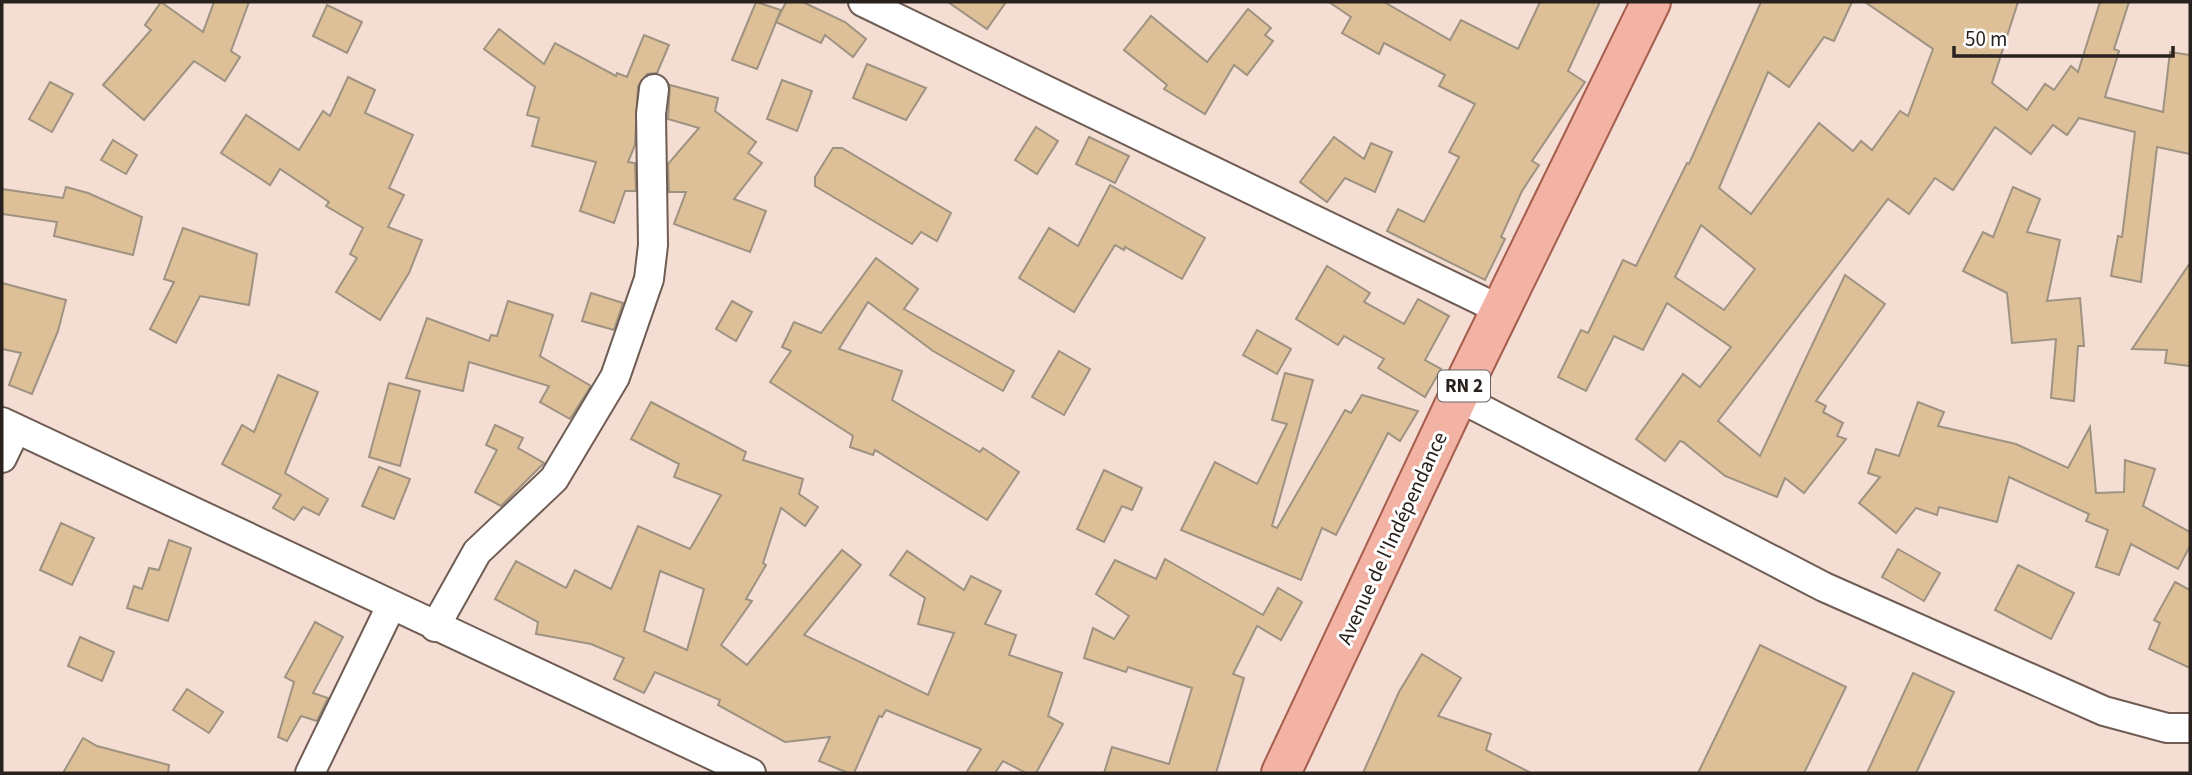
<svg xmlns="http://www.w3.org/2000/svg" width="2192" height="775" viewBox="0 0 2192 775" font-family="'Source Sans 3',sans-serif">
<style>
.building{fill:#ddc098;stroke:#9e9281;stroke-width:2;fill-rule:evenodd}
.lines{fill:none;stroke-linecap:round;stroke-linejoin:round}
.street-casing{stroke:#6f5d54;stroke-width:32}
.primary-casing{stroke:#a65d4e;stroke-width:42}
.street{stroke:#fff;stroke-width:28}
.primary{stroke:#f2b2a4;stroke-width:38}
.labels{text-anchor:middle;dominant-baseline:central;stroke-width:6;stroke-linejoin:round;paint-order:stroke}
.shield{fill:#fff;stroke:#696461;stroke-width:2}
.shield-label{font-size:19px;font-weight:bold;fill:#29211d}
.street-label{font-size:21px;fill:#29211d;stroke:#fff}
</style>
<rect width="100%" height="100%" fill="#f4ded3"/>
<g class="building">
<polygon points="161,2 203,32 214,2 249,2 231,51 240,57 225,81 194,61 144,120 103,85 151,30 145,25"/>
<polygon points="756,2 781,10 757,69 732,60"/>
<polygon points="786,2 803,2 845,22 866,39 853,57 825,35 821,43 776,22"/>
<polygon points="948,2 1006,2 987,29"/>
<polygon points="1329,2 1384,2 1450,40 1461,20 1518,49 1540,2 1600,2 1568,71 1585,82 1532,161 1539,165 1522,191 1501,237 1505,239 1485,280 1387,231 1398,209 1424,222 1459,157 1449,152 1475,104 1439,86 1445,75 1384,43 1379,54 1342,33 1351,17"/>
<path d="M1761 2H1852L1834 41 1824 37 1789 87 1768 72 1719 188 1751 214 1819 123 1853 151 1861 141 1872 150 1900 111 1908 116 1933 49 1865 2H2018L1992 83 2027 110 2045 84 2054 90 2071 66 2078 72 2100 2H2129L2114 49 2119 51 2105 97 2163 112 2170 52 2190 55V154L2157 147 2141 282 2111 276 2118 236 2122 237 2135 132 2079 118 2067 135 2053 125 2031 154 1995 127 1953 190 1935 178 1909 214 1888 199 1718 421 1760 456 1845 275 1885 304 1816 401 1826 406 1823 412 1843 423 1837 436 1846 439 1804 493 1785 478 1777 497 1725 476 1683 442 1680 441 1665 461 1636 439 1683 374 1700 387 1731 347 1667 303 1643 350 1614 336 1586 391 1558 377 1581 330 1588 333 1623 260 1636 266 1687 163 1689 164ZM1701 225 1755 269 1724 310 1675 277Z"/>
<polygon points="327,5 362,22 347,53 313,36"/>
<polygon points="1248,9 1271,28 1265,35 1273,41 1247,75 1234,65 1205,114 1164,89 1167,85 1124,50 1151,16 1207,62"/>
<polygon points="499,29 544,64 555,43 616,76 617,73 627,77 644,35 669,45 657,73 647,74 638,86 635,145 628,162 635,163 636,191 625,191 614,223 580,211 596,162 532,146 539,118 527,115 535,87 484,49"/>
<polygon points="867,64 926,88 906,120 853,98"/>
<polygon points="348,77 375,90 365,113 413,135 389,188 404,195 388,227 422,240 409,273 380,320 336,292 357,258 350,254 363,228 326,206 329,202 280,169 270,185 221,153 246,115 299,150 323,111 330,116"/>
<polygon points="782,80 812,91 797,131 767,119"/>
<polygon points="50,82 73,94 52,132 29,119"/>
<polygon points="670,85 718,98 715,111 756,142 748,153 762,163 734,199 766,211 750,252 674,224 686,192 669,192 668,164 699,128 668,119"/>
<polygon points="1036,127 1058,141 1037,174 1015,160"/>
<polygon points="1089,137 1129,156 1115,183 1076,164"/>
<polygon points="1334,137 1364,159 1371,143 1392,152 1375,192 1345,178 1327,202 1300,182"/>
<polygon points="113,140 137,155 126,174 101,160"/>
<polygon points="833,148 842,148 951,213 937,241 921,232 912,244 815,186 815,177"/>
<polygon points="1110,185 1205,238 1182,279 1125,247 1124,250 1115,245 1074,312 1019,278 1049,228 1078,246"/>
<polygon points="66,187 88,193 142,217 133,255 54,236 57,222 2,214 2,189 63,198"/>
<polygon points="2013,187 2040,199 2027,232 2060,240 2047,301 2080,298 2084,346 2078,346 2074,401 2051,398 2056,339 2012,343 2007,293 1963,271 1983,232 1993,237"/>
<polygon points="183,228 257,254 249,305 200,296 176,343 150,329 174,282 164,279"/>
<polygon points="876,258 918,289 904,309 1014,371 1003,391 933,351 868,302 839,349 902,371 892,400 980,452 983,448 1019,472 987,520 875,450 873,455 850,447 853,436 770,382 791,351 782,347 794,322 821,333"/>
<polygon points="2190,263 2190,366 2165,363 2167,350 2132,349"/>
<polygon points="1327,266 1370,293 1364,302 1404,324 1418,299 1449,316 1425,360 1441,369 1425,397 1378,368 1384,359 1344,336 1338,345 1296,319"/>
<polygon points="2,283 66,300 58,331 32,394 9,385 21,353 2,349"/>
<polygon points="591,293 623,303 614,330 582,321"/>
<polygon points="508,301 553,315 540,356 591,386 570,419 540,402 549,386 469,362 463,391 406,378 427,318 489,341 491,335 497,336"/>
<polygon points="732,301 752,312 736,341 716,329"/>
<polygon points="1257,330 1291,349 1277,374 1243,355"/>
<polygon points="1059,351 1090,369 1064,415 1032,397"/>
<polygon points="1285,373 1313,380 1272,526 1277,528 1345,410 1351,413 1362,395 1418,411 1400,441 1388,433 1336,535 1322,528 1301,580 1181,530 1215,462 1257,484 1287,424 1272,420"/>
<polygon points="278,375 318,392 285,473 328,499 319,515 303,507 294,520 273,508 281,495 222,464 242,425 254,432"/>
<polygon points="389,383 420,391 400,466 369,457"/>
<path d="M651 402 746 452 743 460 803 479 799 494 818 507 805 526 781 508 763 563 766 565 746 599 752 601 721 645 747 665 842 550 861 565 804 635 928 695 954 633 918 624 925 598 890 575 907 551 964 590 971 576 1001 591 985 624 1016 635 1009 655 1062 673 1048 716 1063 724 1036 773H1026L1003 761 995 773H966L981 749 886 710 882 717 879 716 854 773H848L819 761 830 737 785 742 718 705 720 700 655 672 644 693 614 679 624 658 591 644 536 634 538 622 495 599 516 561 566 588 575 570 611 589 638 526 690 549 721 495 674 477 679 464 631 439ZM660 571 704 589 687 650 644 631Z"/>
<polygon points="1918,402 1944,412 1938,426 2016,444 2068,468 2090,427 2096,493 2124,492 2125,460 2155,469 2143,506 2190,532 2190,546 2178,569 2131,544 2119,575 2096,567 2108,530 2086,521 2089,514 2009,477 1997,522 1939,507 1937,515 1916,508 1896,533 1859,503 1880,477 1868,473 1876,449 1899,456"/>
<polygon points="495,425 523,438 518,448 544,463 501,506 475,492 497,450 486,445"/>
<polygon points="379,467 410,479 394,519 362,506"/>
<polygon points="1104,470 1142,488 1132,510 1122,506 1104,542 1077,529"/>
<polygon points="61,523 94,538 72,585 40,570"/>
<polygon points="169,540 191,548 168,621 127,608 134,586 142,589 149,568 159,570"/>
<polygon points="1898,549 1940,573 1924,601 1882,577"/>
<polygon points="1165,559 1263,615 1278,588 1302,602 1281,640 1257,626 1233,674 1244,678 1216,773 1104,773 1112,747 1169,764 1192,688 1128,667 1126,672 1084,658 1093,628 1114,639 1129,616 1096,594 1115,560 1156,579"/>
<polygon points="2018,565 2074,593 2051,639 1995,610"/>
<polygon points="2175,582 2190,590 2190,668 2149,649 2160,623 2154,620"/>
<polygon points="315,622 343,637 313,693 328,698 317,721 301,716 287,741 278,737 294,682 285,677"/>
<polygon points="80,637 114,652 102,681 68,666"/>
<polygon points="1760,645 1846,687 1804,773 1698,773"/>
<polygon points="1422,654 1461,678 1438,716 1491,734 1486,750 1531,773 1363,773 1399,692"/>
<polygon points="1913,673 1954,692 1916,773 1867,773"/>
<polygon points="187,689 223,712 209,733 173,710"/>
<polygon points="83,738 97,746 169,765 168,773 63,773"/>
</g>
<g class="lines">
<defs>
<g id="street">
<polyline points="863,2 1503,311"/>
<polyline points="1458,397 1824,587 2104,711 2167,728 2190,728"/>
<polyline points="2,422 751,773"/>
<polyline points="2,458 16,429"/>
<polyline points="435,627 477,552 554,479 615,377 649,279 653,245 651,114 654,89"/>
<polyline points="310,773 391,606"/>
</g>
<polyline id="primary" points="1281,773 1458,397 1651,2"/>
</defs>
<use href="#street" class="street-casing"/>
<use href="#primary" class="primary-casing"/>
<use href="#street" class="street"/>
<use href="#primary" class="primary"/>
</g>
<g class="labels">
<rect class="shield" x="1438" y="370.5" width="52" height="31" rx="5"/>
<g class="shield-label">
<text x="1464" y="386">RN 2</text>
</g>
<g class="street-label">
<text transform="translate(1392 538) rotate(-65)">Avenue de l'Indépendance</text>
</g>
</g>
<rect width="2192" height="775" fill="none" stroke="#29211d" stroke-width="7"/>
<path d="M1954 46v10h219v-10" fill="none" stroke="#29211d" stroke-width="3.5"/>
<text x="1965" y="46" font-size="21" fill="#29211d" stroke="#ffffff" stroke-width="5" paint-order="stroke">50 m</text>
</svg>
